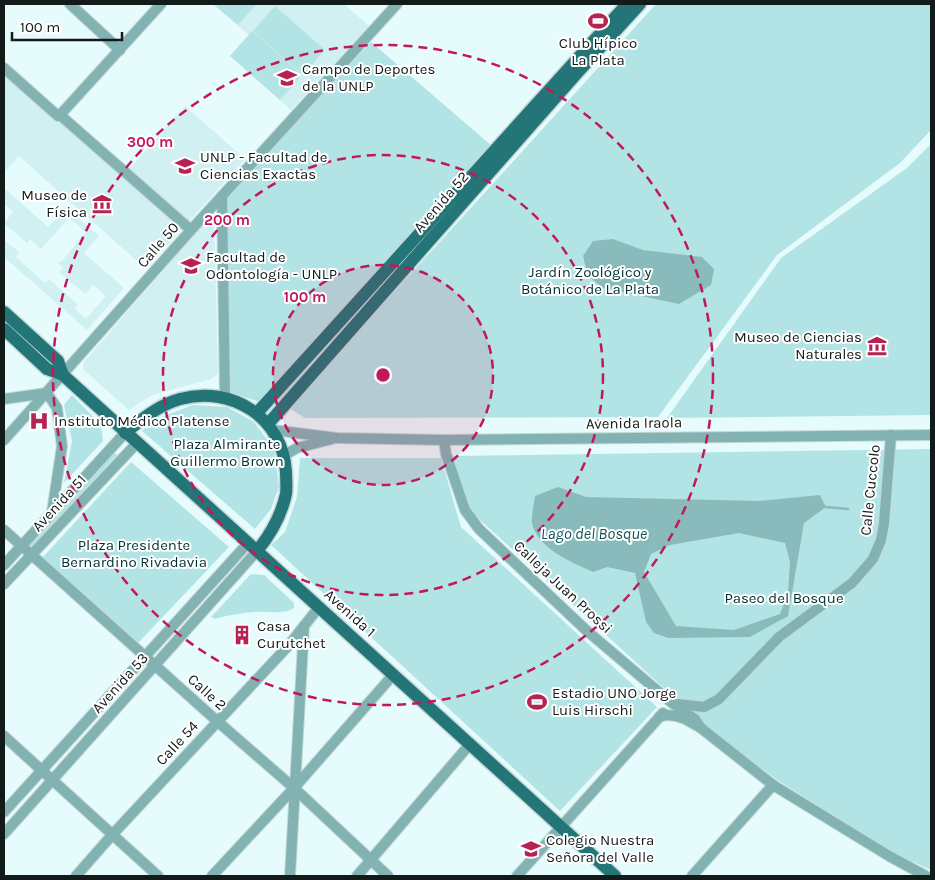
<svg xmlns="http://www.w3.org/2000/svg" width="935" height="880" viewBox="0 0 935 880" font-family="Karla,sans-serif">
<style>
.built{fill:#d1f0f1}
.green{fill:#b3e4e5}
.water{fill:#8abbbc;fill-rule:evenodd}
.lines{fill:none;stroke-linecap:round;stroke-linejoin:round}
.stream{stroke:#8abbbc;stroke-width:2.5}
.minor-casing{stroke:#c4d7d7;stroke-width:12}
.major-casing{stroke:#c4d7d7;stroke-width:15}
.minor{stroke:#83b2b3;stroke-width:10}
.major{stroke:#247577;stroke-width:12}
.ring{fill:none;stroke:#c2185b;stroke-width:2.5;stroke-dasharray:9 6}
.labels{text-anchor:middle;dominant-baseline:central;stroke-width:4;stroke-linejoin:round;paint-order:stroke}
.poi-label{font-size:15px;fill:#121a1a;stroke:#fff;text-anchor:start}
.street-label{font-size:15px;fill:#121a1a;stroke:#fff}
.park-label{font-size:15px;fill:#003031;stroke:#fff}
.water-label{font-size:16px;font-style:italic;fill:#105658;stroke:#fff}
.centre{fill:#c2185b;stroke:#fff;stroke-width:2.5}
.ring-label{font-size:15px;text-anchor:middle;font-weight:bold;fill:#c2185b;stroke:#fff;stroke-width:4;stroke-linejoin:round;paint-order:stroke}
</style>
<rect width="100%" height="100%" fill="#e6fbfb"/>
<g class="built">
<polygon points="213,4 344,4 369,26 291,110 230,56 249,35"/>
<polygon points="4,68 124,175 185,106 245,159 146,269 19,156 4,172"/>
<polygon points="4,188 48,227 66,207 99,236 84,253 124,288 87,330 4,257 4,240 19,252 16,257 45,283 49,279 78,305 75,309 86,319 106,296 93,285 85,294 59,272 63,268 58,263 62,261 86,232 69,218 41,249 30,239 27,243 4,223 13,212 4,203"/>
<polygon points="214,212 218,374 211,379 152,395 129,410 83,369 83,363"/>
</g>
<g class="green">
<polygon points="213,4 257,4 238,25"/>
<polygon points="656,4 931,4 931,130 900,163 777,255 658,417 305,418 289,408"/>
<polygon points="275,6 325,50 303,75 253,31"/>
<polygon points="252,31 302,75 280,100 230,56"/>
<polygon points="371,42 492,146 263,403 230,392 225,197"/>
<polygon points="931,144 931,415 667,418 781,258 907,168"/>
<polygon points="72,395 101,425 103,441 64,483 72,441 64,405"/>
<polygon points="193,405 227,407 254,422 274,449 279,487 271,509 255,529 142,431 154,420"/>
<polygon points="931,449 931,870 891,852 852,827 777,780 710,730 468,509 451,456"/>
<polygon points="113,451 117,455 32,549 28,546"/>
<polygon points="300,458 441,458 461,527 657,707 560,811 271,545 285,532 297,497"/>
<polygon points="131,462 229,547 138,643 42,558"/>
<path d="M251 574 264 575 294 603V608C283 615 267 611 254 612 241 613 228 615 215 619L211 617Z"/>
</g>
<g class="water">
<polygon points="613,239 643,250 702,257 714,269 711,285 679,304 603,288 588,276 583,256 593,241"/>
<path d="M558 487 586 497 759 501 820 495 826 507 804 523 788 616 750 637 668 638 654 633 646 622 635 573 607 567 593 572C572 562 542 551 533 527 530 519 534 505 535 496ZM739 533 785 543 790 562 788 593 780 614 734 630 676 626 644 572 651 554 670 545Z"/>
</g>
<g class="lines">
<polyline class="stream" points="826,507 848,509"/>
<defs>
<g id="minor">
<polyline points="70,4 120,50"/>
<polyline points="4,68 58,116 60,115 191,230"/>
<polyline points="60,115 161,4"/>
<polyline points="222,196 225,397"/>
<polyline points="4,399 47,393 57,408 62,446 52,512"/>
<polyline points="273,430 337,438 444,440 931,435"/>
<polyline points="4,440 191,230 397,4"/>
<polyline points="444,440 446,454 465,510 479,529 587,631 672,703 695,719 701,728"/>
<polyline points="283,456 297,448 332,439"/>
<polyline points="4,530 217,721 294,788 388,876"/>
<polyline points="4,565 125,433"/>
<polyline points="4,584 137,443"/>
<polyline points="678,704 704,707 719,699 779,637 852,583 873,559 881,540 884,523 891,435"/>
<polyline points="659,717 667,715 676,716 685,719 701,728 773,785 889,856 926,876"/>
<polyline points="4,736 158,876"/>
<polyline points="4,812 248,543"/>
<polyline points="4,834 257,551"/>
<polyline points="76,876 112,835 289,645 319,607"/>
<polyline points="212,876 294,788 393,675"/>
<polyline points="290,876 304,626"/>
<polyline points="357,876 470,744"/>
<polyline points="517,876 663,713"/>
<polyline points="692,876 773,785"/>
</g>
<g id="major">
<polyline points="4,312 58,361 63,375"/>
<polyline points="4,329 47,369 63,375 615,876"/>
<polyline points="257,413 627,4"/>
<polyline points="268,424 578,72 640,4"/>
<path d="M125 433C142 419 159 405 180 399 231 385 283 417 286 472 286 479 287 487 286 494 281 517 271 534 257 551"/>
</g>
</defs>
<use href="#minor" class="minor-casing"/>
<use href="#major" class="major-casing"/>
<use href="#minor" class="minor"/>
<use href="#major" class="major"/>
</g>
<circle cx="383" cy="375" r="110" fill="#c2185b" fill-opacity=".12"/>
<g class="ring">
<circle cx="383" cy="375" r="110"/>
<circle cx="383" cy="375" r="220"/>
<circle cx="383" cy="375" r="330"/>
</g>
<defs>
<symbol id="stadium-bare" viewBox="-9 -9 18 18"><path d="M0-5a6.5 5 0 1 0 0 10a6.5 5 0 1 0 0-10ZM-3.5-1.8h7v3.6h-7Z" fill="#b42351" stroke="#fff" stroke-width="2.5" paint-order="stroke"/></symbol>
<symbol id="university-bare" viewBox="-9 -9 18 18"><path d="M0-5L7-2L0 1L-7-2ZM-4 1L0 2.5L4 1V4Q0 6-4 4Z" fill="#b42351" stroke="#fff" stroke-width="2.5" paint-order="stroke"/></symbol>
<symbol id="museum-bare" viewBox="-9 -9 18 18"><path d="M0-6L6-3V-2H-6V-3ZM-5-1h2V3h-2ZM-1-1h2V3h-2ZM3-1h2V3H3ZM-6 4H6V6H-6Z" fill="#b42351" stroke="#fff" stroke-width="2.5" paint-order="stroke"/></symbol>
<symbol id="hospital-bare" viewBox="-9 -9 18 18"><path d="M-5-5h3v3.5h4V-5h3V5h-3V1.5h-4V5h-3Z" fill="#b42351" stroke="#fff" stroke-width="2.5" paint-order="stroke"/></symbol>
<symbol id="building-bare" viewBox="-9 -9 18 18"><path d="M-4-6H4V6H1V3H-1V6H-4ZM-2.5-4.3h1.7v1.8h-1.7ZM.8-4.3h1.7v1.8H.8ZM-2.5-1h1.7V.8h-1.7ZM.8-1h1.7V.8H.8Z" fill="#b42351" stroke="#fff" stroke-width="2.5" paint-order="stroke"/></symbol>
<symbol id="school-bare" viewBox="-9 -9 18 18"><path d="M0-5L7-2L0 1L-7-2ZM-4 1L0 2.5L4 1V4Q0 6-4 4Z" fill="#b42351" stroke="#fff" stroke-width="2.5" paint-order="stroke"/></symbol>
</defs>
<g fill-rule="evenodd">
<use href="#stadium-bare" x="584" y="7" width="28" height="28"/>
<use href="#university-bare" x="273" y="64" width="28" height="28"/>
<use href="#university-bare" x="171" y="152" width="28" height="28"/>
<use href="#museum-bare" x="88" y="190" width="28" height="28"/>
<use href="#university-bare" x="177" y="252" width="28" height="28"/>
<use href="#museum-bare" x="863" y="332" width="28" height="28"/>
<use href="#hospital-bare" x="25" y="407" width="28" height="28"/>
<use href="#building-bare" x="228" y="621" width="28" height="28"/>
<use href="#stadium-bare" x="523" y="688" width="28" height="28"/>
<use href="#school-bare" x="517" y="835" width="28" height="28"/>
</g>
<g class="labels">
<g class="poi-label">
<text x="598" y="43" text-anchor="middle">Club Hípico<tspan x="598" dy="17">La Plata</tspan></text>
<text x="302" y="69">Campo de Deportes<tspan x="302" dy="17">de la UNLP</tspan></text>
<text x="200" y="157">UNLP - Facultad de<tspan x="200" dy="17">Ciencias Exactas</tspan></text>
<text x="87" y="195" text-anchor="end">Museo de<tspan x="87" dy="17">Física</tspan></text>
<text x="206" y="257">Facultad de<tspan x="206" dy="17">Odontología - UNLP</tspan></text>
<text x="862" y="337" text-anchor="end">Museo de Ciencias<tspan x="862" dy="17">Naturales</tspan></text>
<text x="54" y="421">Instituto Médico Platense</text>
<text x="257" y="626">Casa<tspan x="257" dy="17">Curutchet</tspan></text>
<text x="552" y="693">Estadio UNO Jorge<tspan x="552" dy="17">Luis Hirschi</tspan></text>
<text x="546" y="840">Colegio Nuestra<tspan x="546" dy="17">Señora del Valle</tspan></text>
</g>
<g class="street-label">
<text transform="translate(441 202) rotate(-49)">Avenida 52</text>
<text transform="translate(158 245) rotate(-49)">Calle 50</text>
<text transform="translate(634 423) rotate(-1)">Avenida Iraola</text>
<text transform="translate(870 490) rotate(-84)">Calle Cuccolo</text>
<text transform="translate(59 503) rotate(-47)">Avenida 51</text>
<text transform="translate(563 587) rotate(43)">Calleja Juan Prossi</text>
<text transform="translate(350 613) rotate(42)">Avenida 1</text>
<text transform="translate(120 683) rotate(-48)">Avenida 53</text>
<text transform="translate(207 692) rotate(42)">Calle 2</text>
<text transform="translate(177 743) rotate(-47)">Calle 54</text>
</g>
<g class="park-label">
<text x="590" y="272">Jardín Zoológico y<tspan x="590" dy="17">Botánico de La Plata</tspan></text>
<text x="227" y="444">Plaza Almirante<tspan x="227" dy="17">Guillermo Brown</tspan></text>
<text x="134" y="545">Plaza Presidente<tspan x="134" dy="17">Bernardino Rivadavia</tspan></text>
<text x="784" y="598">Paseo del Bosque</text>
</g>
<g class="water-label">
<text x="594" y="533">Lago del Bosque</text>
</g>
</g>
<circle cx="383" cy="375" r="8" class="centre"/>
<g class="ring-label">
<text x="150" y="147">300 m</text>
<text x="227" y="225">200 m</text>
<text x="305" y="302">100 m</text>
</g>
<rect width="935" height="880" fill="none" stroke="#121a1a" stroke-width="10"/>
<path d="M12 32v8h110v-8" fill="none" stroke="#121a1a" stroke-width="2.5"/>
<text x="20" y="32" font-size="15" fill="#121a1a" stroke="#ffffff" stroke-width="4" paint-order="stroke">100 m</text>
</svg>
